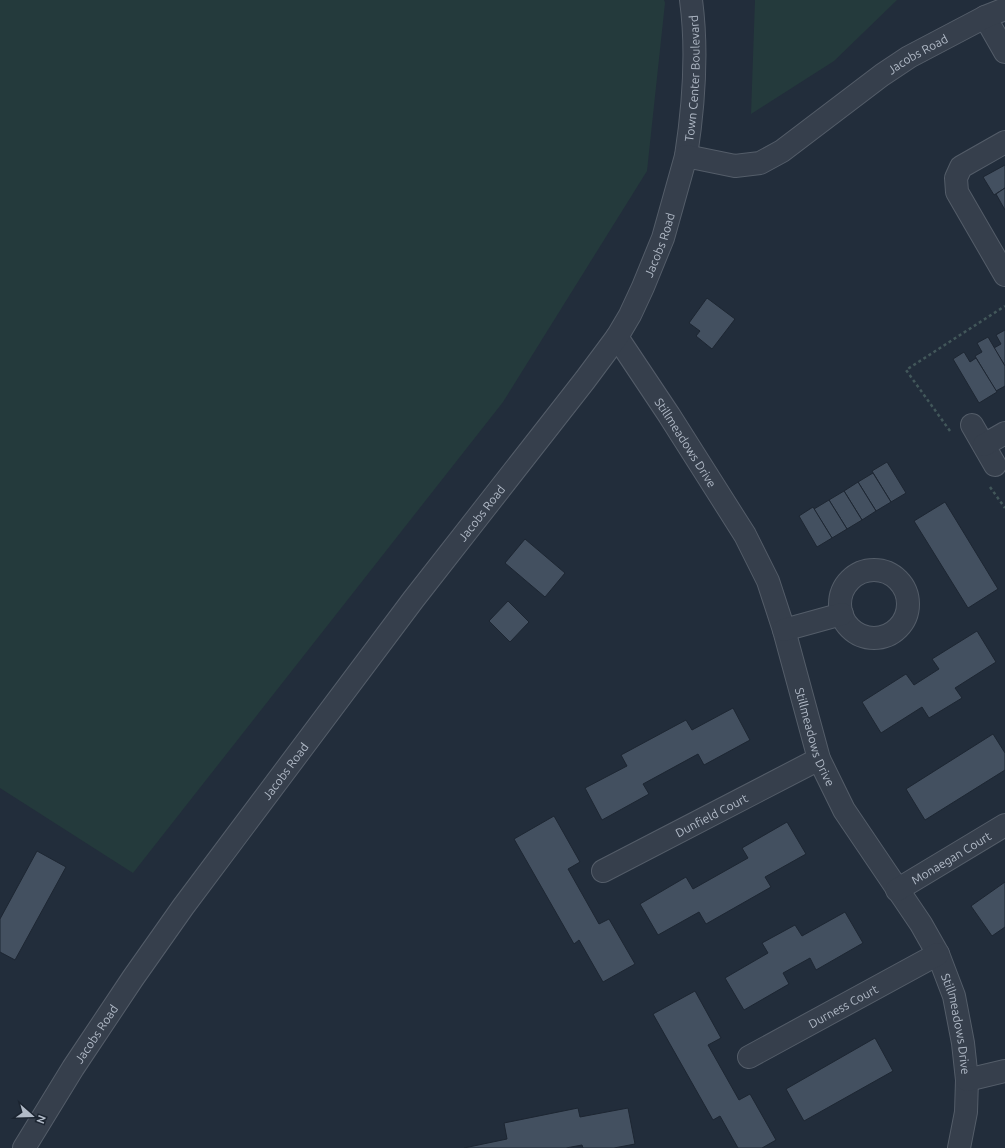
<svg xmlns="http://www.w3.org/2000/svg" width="1005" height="1148" viewBox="0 0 1005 1148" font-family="Ubuntu,sans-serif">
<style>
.green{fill:#243a3c}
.building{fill:#435060;stroke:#1d2632}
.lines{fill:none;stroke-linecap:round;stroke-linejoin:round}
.minor-casing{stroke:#545d69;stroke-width:24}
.path{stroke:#42575a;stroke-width:2.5;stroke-dasharray:3 3;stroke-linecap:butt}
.minor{stroke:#363f4c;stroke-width:22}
.labels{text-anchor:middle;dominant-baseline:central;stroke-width:3;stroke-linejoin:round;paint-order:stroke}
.street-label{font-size:12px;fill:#b1bac7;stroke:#1b2430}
</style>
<rect width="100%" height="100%" fill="#222d3b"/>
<g class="green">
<polygon points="0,0 664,0 665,3 647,171 503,402 133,873 0,788"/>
<polygon points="755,0 897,0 834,61 751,114"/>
</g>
<g class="building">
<polygon points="1005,165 1005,188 994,195 983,177"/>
<polygon points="1005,188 1005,210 996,194"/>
<polygon points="707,298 735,319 712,349 696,336 700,331 689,323"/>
<polygon points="1005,330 1005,366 994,348 1001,344 996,335"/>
<polygon points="988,337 1005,366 1005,386 996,391 975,356 982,352 977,343"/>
<polygon points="964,352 970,362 976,358 997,392 979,403 953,359"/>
<polygon points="887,462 906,493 891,502 872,471"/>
<polygon points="873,473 891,502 876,511 858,482"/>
<polygon points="858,482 876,511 862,520 844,491"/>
<polygon points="844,491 862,520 847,529 829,500"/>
<polygon points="829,500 847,529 832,538 814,509"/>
<polygon points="945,502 998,589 968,608 914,521"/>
<polygon points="813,507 832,538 817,547 799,516"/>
<polygon points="525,539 565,573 545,597 505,563"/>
<polygon points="508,601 529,622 510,642 489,621"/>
<polygon points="977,631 996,662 955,688 962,698 929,718 922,707 881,733 862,702 906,674 914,685 939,669 932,659"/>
<polygon points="733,708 750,740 704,765 698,754 643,784 649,794 602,820 585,788 627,766 621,755 686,720 692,730"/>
<polygon points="993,734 1005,753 1005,770 925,820 906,789"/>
<polygon points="554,816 580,862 568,869 599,924 609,919 635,964 603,982 579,940 574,944 514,839"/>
<polygon points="787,822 806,854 765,877 771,887 706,924 699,912 658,935 640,904 686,877 693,889 748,858 742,848"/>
<polygon points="37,851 66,867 15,960 0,952 0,919"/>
<polygon points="1005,882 1005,927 992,936 971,906"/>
<polygon points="845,912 863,943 816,970 810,958 783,973 789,984 744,1010 725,978 768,953 762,943 795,925 802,936"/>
<polygon points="695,991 721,1038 708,1045 739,1100 750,1094 776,1140 762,1148 738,1148 720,1116 713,1120 653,1014"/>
<polygon points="875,1038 893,1071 804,1121 786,1089"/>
<polygon points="578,1108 580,1117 628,1108 635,1144 614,1148 583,1148 582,1145 566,1148 464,1148 507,1139 504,1123"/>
</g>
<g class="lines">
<defs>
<g id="minor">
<polyline points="985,17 1005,52"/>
<polyline points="1005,142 961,167 956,178 957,192 1005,275"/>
<path id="s1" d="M686 156C694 104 698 52 691 0"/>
<path id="s2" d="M617 337 669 415 745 535 768 581 784 630 819 759 844 810 921 924 938 954 954 996 963 1043 967 1080 966 1112 959 1148"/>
<polyline points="972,425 995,465"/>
<polyline points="984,445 1005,433"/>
<circle cx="874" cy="604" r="34"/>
<polyline points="784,630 842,614"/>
<path id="s3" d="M603 871 819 759"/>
<path id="s4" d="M897 890 1005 825"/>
<path id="s5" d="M749 1057 938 954"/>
<polyline points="967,1080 1005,1071"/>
<path id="s6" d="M24 1148 73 1068 133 978 183 907 413 600 585 380 617 337 630 315 643 287 663 238 686 156 735 166 760 163 782 151 882 75 909 57 985 17 1005 9"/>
</g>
</defs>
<use href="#minor" class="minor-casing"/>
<g class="path">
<polyline points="950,431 906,370 1005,306"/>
<polyline points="990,487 1005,508"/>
</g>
<use href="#minor" class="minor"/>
</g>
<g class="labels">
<g class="street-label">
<text stroke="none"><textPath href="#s6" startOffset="1467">Jacobs Road</textPath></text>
<text stroke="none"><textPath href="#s1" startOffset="78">Town Center Boulevard</textPath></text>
<text stroke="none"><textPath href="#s6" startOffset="1107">Jacobs Road</textPath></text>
<text stroke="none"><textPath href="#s2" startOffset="126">Stillmeadows Drive</textPath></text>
<text stroke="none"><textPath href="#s6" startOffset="783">Jacobs Road</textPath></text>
<text stroke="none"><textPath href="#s2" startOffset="450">Stillmeadows Drive</textPath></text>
<text stroke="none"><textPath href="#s6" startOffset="459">Jacobs Road</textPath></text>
<text stroke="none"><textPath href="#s3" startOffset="122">Dunfield Court</textPath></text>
<text stroke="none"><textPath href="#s4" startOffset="63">Monaegan Court</textPath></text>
<text stroke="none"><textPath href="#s5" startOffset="107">Durness Court</textPath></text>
<text stroke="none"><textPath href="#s2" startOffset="774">Stillmeadows Drive</textPath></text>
<text stroke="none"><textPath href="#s6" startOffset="135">Jacobs Road</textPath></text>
</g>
</g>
<g transform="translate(32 1116) rotate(110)" stroke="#1b2430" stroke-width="3" paint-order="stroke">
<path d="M0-3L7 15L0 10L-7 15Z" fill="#b1bac7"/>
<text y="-6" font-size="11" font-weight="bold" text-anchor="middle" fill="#b1bac7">N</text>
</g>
</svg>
